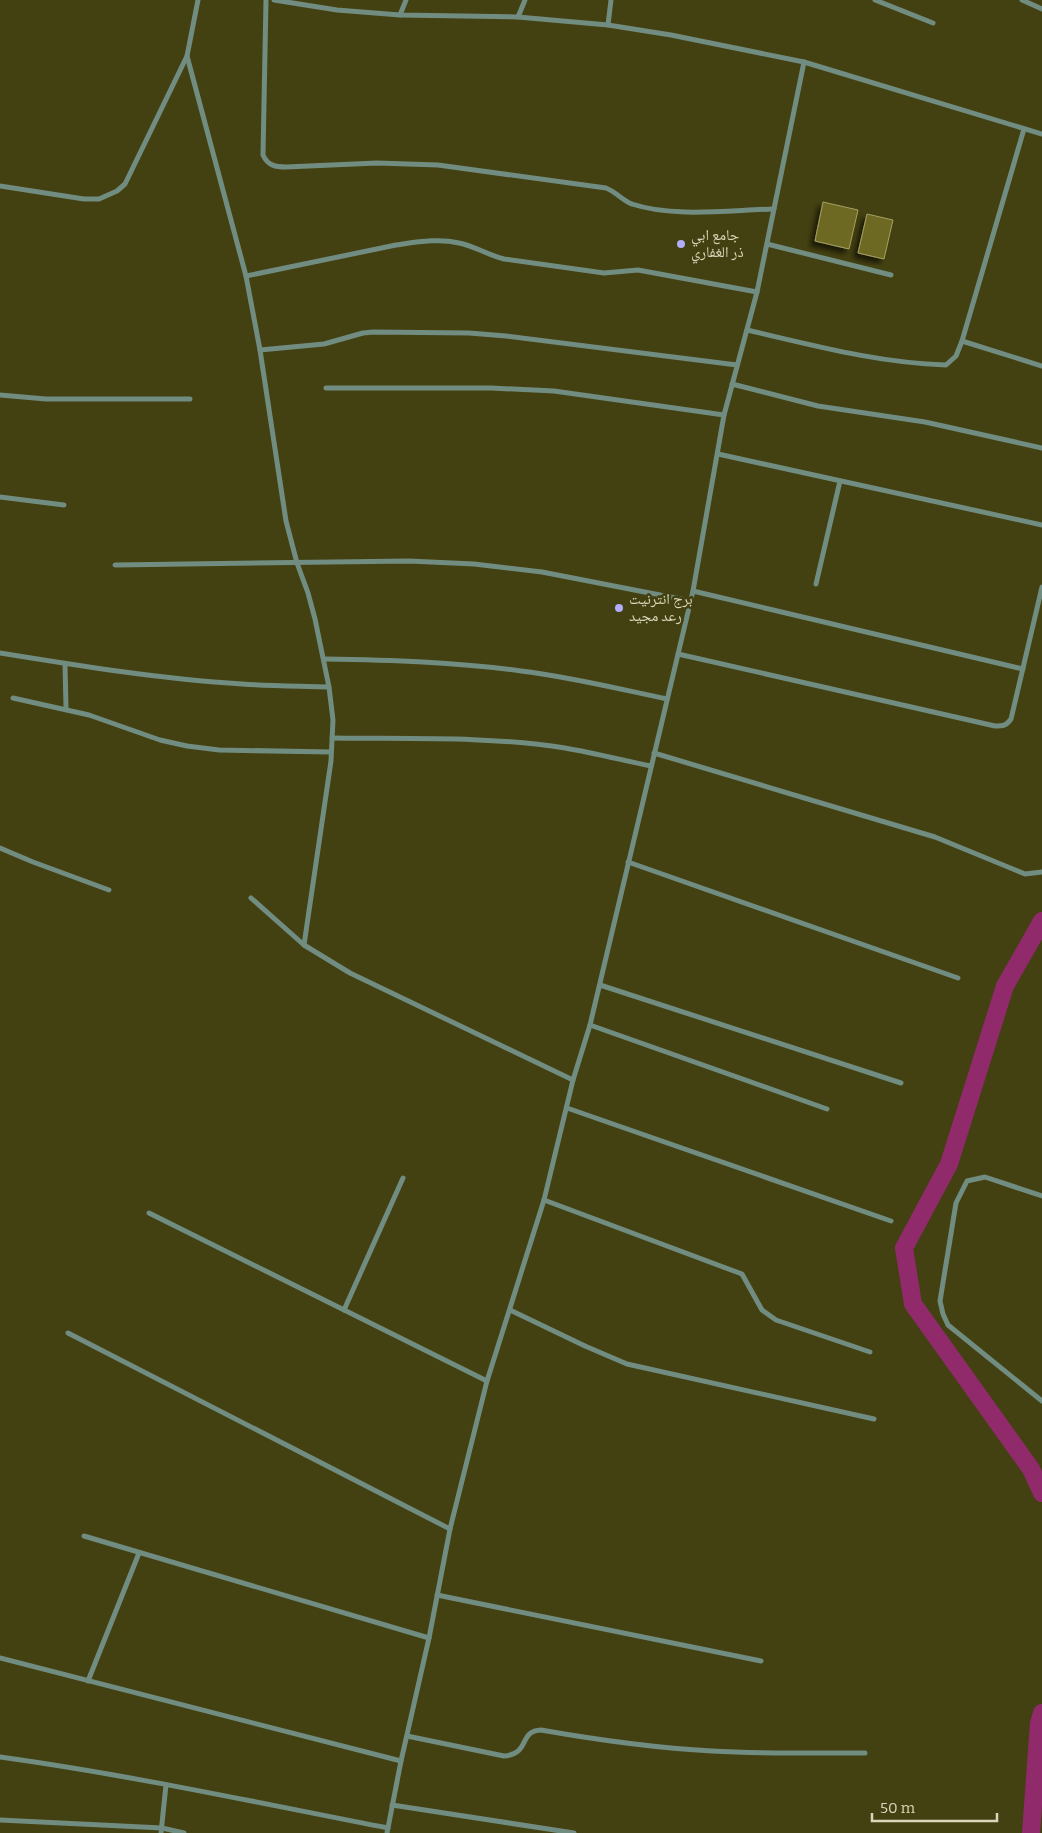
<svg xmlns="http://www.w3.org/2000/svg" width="1042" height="1833" viewBox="0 0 1042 1833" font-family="Bitter,'Noto Naskh Arabic',serif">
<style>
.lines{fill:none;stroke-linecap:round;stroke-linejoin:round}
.canal{stroke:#902a6b;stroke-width:18}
.building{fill:#6d6820;stroke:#a4a164;filter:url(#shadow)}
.street{stroke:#718c80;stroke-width:5}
.poi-dot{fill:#b1adfa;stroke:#434011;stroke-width:2}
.labels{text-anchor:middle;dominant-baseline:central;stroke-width:5;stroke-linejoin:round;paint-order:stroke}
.poi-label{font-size:15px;fill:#d8d7b9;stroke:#434011;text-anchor:start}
</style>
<defs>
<filter id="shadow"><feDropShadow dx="-4.5" dy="4.5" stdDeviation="2.5" flood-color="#0009"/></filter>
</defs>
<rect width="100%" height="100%" fill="#434011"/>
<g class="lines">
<g class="canal">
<polyline points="1042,921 1005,986 949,1164 904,1248 913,1304 1031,1469 1042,1493"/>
<polyline points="1031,1833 1039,1723 1042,1713"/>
</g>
</g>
<g class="building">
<polygon points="823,202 858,210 849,249 815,241"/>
<polygon points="867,214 893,220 884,259 858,253"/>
</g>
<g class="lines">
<g class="street">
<polyline points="198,0 187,56 246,276 260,350 286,521 297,563 308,593 315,619 329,687 333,720 331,761 304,945"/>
<path d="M266 0 263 155C268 166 276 167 286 167L377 163 438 165 606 188C616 192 625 202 632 204 674 218 730 210 774 209"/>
<polyline points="274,0 337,10 400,15 518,17 608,25 671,35 804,62 1042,134"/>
<polyline points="875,0 933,23"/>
<polyline points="1022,0 1042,9"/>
<polyline points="400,15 406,0"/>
<polyline points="518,17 525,0"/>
<polyline points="608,25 611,0"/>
<polyline points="0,186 84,199 99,199 117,191 125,184 187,56"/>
<polyline points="767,244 891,275"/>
<path d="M246 276 396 245C417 242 439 238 459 243 474 246 488 255 504 259L604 273 638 270 757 292"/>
<path d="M747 330C812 345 878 363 946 365L956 356 962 341 1024 129"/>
<polyline points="962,341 1042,366"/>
<polyline points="260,350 324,344 363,333 373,332 469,333 506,336 737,365"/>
<polyline points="732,384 818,406 925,422 1042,448"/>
<polyline points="326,388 491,388 554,391 724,415"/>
<polyline points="0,395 46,399 190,399"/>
<polyline points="718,454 1042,525"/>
<polyline points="0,497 64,505"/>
<polyline points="115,565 409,561 474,564 542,572 691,601"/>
<polyline points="816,584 840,481"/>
<polyline points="693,591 1023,669"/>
<path d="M0 653C80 666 161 679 242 684 271 686 300 686 329 687"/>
<path d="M678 654 995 726C1003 726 1006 726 1011 719L1042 587"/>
<path d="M324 659C390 660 456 662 521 671 571 677 619 689 667 699"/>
<polyline points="65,664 66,708"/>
<polyline points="13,698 89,715 160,740 187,746 219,750 331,752"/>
<path d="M332 738C409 739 489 736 565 748 594 753 622 760 651 766"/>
<polyline points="654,753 935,837 1025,874 1042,872"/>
<polyline points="0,848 33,862 109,890"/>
<polyline points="628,862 958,978"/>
<polyline points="251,898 304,945 350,973 573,1080"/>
<polyline points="600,985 901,1083"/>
<polyline points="590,1025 827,1109"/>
<polyline points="567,1108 891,1221"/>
<polyline points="1042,1196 985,1177 967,1181 956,1203 940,1301 943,1314 948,1325 1042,1401"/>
<polyline points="544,1200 742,1274 762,1310 776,1320 870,1352"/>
<polyline points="149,1213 487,1381"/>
<polyline points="344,1310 403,1178"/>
<polyline points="510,1310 585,1346 627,1364 874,1419"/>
<polyline points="68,1333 450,1529"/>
<polyline points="84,1536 429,1638"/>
<polyline points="437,1595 761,1661"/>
<polyline points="0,1658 401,1761"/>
<polyline points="88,1681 139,1553"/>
<path d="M407 1736 504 1756C531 1754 518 1731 541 1730 598 1740 655 1748 712 1751 763 1754 814 1753 865 1753"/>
<path d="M0 1757C130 1775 259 1803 388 1828"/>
<polyline points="392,1805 574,1833"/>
<polyline points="0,1820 162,1828 184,1833"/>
<polyline points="161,1833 166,1785"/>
<polyline points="387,1833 401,1761 429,1638 450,1529 487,1381 544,1200 573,1080 590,1025 693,591 724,415 757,292 804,62"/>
</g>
</g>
<g class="poi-dot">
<circle cx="681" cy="244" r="5"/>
<circle cx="619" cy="608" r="5"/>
</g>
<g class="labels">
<g class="poi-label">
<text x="691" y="235">جامع ابي<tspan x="691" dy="17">ذر الغفاري</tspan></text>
<text x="629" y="599">برج انترنيت<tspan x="629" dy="17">رعد مجيد</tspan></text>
</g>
</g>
<path d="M872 1813v8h125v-8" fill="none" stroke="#d8d7b9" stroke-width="2.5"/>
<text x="880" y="1813" font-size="15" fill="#d8d7b9" stroke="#434011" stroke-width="4" paint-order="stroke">50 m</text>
</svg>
